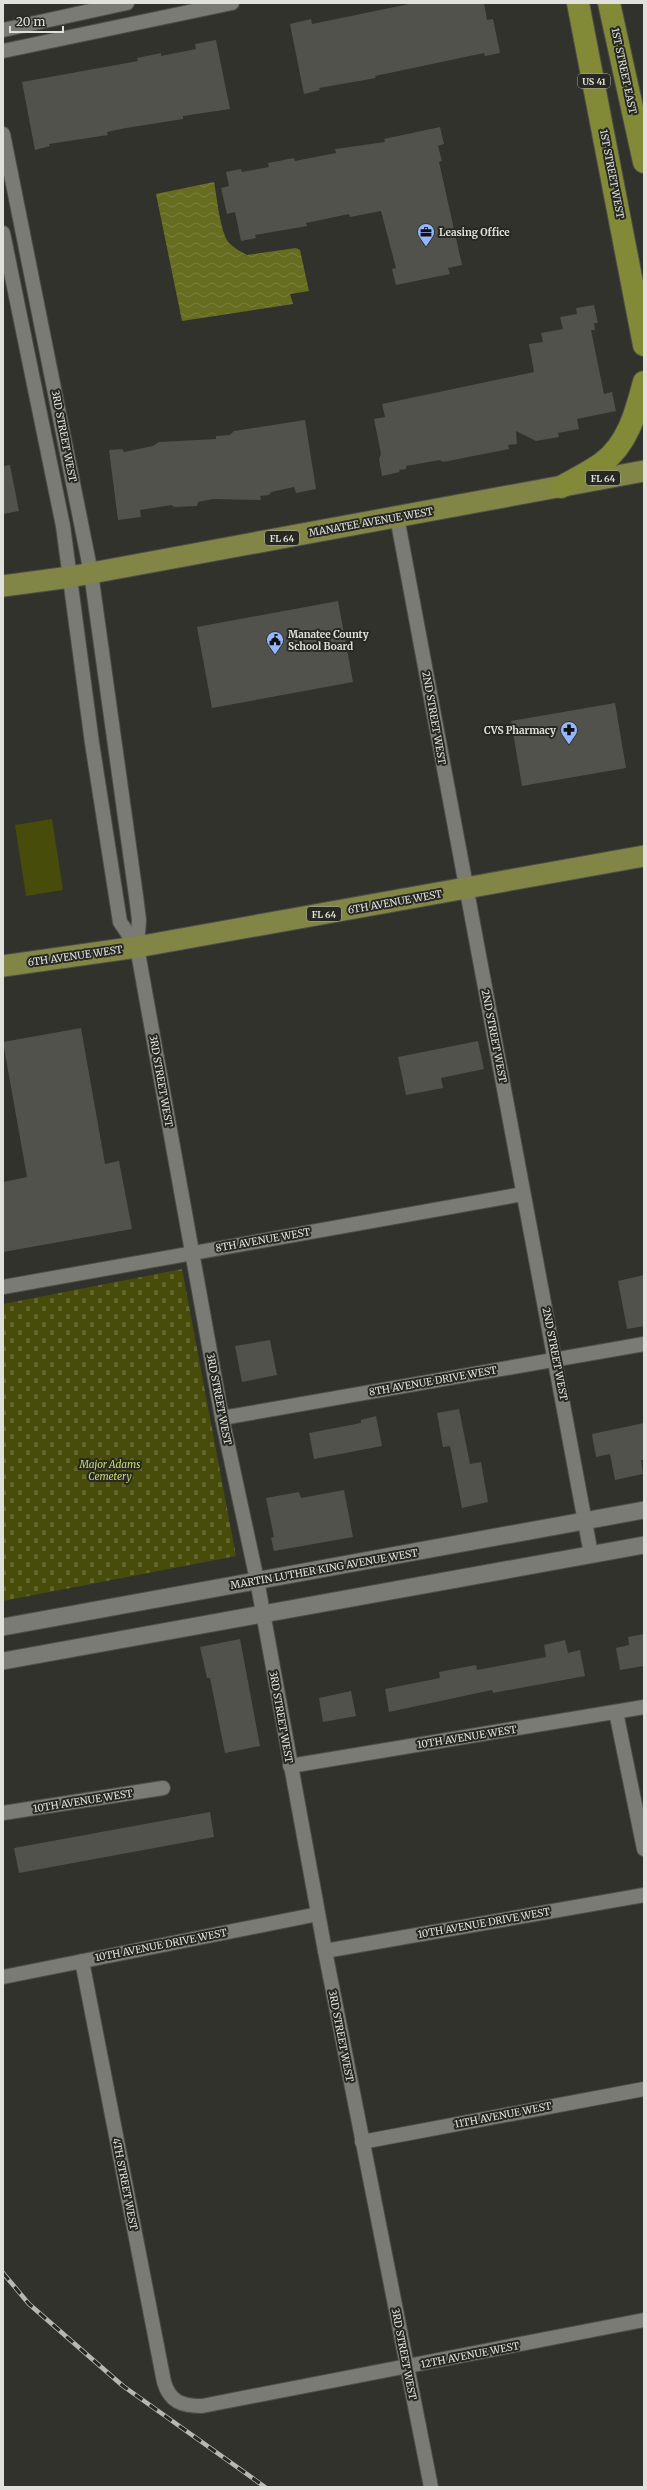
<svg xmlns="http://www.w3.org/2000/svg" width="647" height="2490" viewBox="0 0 647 2490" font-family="Merriweather,serif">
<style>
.cemetery{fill:url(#cemetery-stones)}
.pitch{fill:#474c0a}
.water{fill:url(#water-waves)}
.building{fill:#51524b}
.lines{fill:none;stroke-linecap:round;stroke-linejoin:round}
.minor-casing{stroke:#4d4e48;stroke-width:16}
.tertiary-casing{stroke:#4d4e48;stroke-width:19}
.primary-casing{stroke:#4d4e48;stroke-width:23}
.trunk-casing{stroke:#4d4e48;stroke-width:24}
.minor{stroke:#7a7b74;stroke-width:14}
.tertiary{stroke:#7a7b74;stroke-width:17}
.primary{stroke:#818646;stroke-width:21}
.trunk{stroke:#838a37;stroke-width:22}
.rail-casing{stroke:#b7b8b4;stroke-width:4.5}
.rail{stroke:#272822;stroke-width:3;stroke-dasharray:9;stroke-linecap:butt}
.labels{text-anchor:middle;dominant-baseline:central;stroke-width:4;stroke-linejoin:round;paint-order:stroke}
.shield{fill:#272822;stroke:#a8aaa5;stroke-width:1}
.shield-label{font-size:9px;font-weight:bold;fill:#e0e1dd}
.street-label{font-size:10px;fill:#e0e1dd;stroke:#272822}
.poi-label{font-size:10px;font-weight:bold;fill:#e0e1dd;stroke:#272822;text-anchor:start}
.park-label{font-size:10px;font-style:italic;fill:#ccd870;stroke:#272822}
</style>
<defs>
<pattern id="cemetery-stones" width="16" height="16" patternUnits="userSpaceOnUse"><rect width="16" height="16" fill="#474c0a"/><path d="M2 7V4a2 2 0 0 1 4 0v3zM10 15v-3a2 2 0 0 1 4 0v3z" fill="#61662d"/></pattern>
<pattern id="water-waves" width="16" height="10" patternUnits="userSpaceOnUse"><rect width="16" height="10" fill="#666d20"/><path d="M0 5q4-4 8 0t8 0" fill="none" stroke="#7c8240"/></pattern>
</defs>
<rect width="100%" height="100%" fill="#31322c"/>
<polygon class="cemetery" points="182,1269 236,1556 3,1601 3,1304"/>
<polygon class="pitch" points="52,819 63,890 26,896 15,825"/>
<path class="water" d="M214 182C217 197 220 232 229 243 234 248 241 252 247 255L296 248 300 250 309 291 290 294 293 304 182 321 156 194Z"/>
<g class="building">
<polygon points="414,3 484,3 487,20 493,19 500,53 485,56 484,53 394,72 375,76 376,78 319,88 320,90 304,94 290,24 311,19 312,24"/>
<polygon points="216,40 230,109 183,116 183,119 126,128 107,132 108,135 49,144 50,146 35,150 22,82 138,61 137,58 161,53 161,56 196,49 195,44"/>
<polygon points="440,127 444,144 438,146 442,161 439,162 462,265 448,268 450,274 396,285 392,269 396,268 381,211 350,217 349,214 306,223 307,226 255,235 256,238 241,241 235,212 227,214 221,188 229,186 226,172 241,169 242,172 269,167 268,163 294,158 295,161 336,153 335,149 385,142 384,139"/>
<polygon points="594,305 598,323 594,323 595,330 591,330 604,394 612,392 616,411 577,419 579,429 558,433 559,437 536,441 516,431 517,444 508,445 509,449 443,462 440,460 406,466 406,469 399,470 400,472 382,476 379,459 381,454 374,419 385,417 382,404 534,372 529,344 543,342 541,333 563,329 560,317 577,314 576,308"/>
<polygon points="305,420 316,489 296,493 294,487 271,492 269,495 260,496 261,500 213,499 198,502 197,506 174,507 172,505 140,510 141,517 118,520 109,450 122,449 124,452 153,446 159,442 216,439 216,436 230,435 234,431"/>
<polygon points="10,465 19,511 3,514 3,466"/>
<polygon points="338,601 353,682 212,708 197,627"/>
<polygon points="615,703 626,768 522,786 511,721"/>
<polygon points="81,1028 105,1164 119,1161 132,1229 3,1252 3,1182 27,1177 3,1042"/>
<polygon points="478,1041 484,1069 441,1078 443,1088 406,1095 398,1057"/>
<polygon points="644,1275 644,1326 627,1329 618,1281"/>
<polygon points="270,1340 277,1375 242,1382 235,1346"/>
<polygon points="459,1409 470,1464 481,1462 488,1502 462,1508 450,1446 443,1447 437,1413"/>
<polygon points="376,1416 382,1446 314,1459 309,1433 361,1423 361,1420"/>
<polygon points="644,1423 644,1460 641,1460 643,1474 615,1480 610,1454 596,1457 592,1434"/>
<polygon points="344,1490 353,1537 274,1551 271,1538 274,1537 266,1498 299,1492 301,1498"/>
<polygon points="644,1634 644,1666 620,1670 616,1648 629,1645 628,1637"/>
<polygon points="240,1639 260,1746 225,1753 210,1678 207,1678 200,1647"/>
<polygon points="565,1640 568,1653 580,1650 585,1676 493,1693 492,1690 389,1712 385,1689 440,1678 439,1672 476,1665 477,1670 546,1657 544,1645"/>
<polygon points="351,1691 356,1716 323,1722 319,1698"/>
<polygon points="210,1812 214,1837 19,1873 14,1848"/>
</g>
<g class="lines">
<defs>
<g id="minor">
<polyline points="3,30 127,3"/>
<polyline points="3,51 232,3"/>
<polyline points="3,134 91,573 136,896 139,920 137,947 222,1418 257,1580 325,1951 431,2487"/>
<polyline points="3,233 63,526 92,743 120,922 137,947"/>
<polyline points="397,517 591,1554"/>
<polyline points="3,1287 523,1194"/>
<polyline points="222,1418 644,1344"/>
<polyline points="616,1712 644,1849"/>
<polyline points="290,1766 644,1707"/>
<polyline points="3,1813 163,1788"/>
<polyline points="325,1951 644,1895"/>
<path d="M82 1961 164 2382C170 2402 182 2406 202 2406L644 2320"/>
<polyline points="3,1977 318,1914"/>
<polyline points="362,2142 644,2089"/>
</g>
<g id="tertiary">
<polyline points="3,1627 644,1510"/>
<polyline points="3,1661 644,1545"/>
</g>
<g id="primary">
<polyline points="3,586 70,577 644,471"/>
<polyline points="3,966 137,947 644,856"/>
</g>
<g id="trunk">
<polyline points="578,3 644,345"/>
<polyline points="609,3 644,162"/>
<path d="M561 487C575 479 589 472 602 463 628 444 636 412 644 382"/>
</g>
</defs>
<use href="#minor" class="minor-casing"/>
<use href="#tertiary" class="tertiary-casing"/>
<use href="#primary" class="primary-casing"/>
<use href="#trunk" class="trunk-casing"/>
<use href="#minor" class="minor"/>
<use href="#tertiary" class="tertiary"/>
<use href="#primary" class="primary"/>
<use href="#trunk" class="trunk"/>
<defs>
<polyline id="rail" points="3,2273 29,2304 123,2386 265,2487"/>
</defs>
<use href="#rail" class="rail-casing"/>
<use href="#rail" class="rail"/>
</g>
<defs>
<symbol id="office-pin" viewBox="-11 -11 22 30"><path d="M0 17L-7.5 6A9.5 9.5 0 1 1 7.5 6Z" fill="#95b6fd" stroke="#272822"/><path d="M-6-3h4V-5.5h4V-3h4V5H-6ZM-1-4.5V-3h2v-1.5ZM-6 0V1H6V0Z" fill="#111"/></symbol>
<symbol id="civic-pin" viewBox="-11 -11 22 30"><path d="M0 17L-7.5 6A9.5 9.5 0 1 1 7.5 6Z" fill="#95b6fd" stroke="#272822"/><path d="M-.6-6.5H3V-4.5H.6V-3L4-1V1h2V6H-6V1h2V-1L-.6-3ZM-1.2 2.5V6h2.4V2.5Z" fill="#111"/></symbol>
<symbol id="pharmacy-pin" viewBox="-11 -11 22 30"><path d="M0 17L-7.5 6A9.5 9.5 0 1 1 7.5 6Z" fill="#95b6fd" stroke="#272822"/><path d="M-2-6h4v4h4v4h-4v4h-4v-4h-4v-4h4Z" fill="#111"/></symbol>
</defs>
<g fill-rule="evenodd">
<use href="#office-pin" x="416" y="222" width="20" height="27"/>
<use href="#civic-pin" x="265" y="630" width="20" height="27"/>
<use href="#pharmacy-pin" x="559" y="720" width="20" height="27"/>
</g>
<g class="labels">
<g class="shield">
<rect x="578" y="74" width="32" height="14" rx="3"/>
<rect x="586" y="471" width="34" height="14" rx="3"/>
<rect x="265" y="531" width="34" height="14" rx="3"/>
<rect x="307" y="907" width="34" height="14" rx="3"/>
</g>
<g class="shield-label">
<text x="594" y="81">US 41</text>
<text x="603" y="478">FL 64</text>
<text x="282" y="538">FL 64</text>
<text x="324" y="914">FL 64</text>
</g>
<g class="street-label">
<text transform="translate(624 71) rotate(78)">1ST STREET EAST</text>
<text transform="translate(612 174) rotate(79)">1ST STREET WEST</text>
<text transform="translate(64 436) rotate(79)">3RD STREET WEST</text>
<text transform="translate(371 522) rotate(-10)">MANATEE AVENUE WEST</text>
<text transform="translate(434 718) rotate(80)">2ND STREET WEST</text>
<text transform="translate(395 902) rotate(-10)">6TH AVENUE WEST</text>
<text transform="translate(75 956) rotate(-8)">6TH AVENUE WEST</text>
<text transform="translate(494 1036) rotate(79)">2ND STREET WEST</text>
<text transform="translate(161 1081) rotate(80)">3RD STREET WEST</text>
<text transform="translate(263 1240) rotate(-10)">8TH AVENUE WEST</text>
<text transform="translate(555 1354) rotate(79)">2ND STREET WEST</text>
<text transform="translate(433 1381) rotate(-10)">8TH AVENUE DRIVE WEST</text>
<text transform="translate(219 1399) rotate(79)">3RD STREET WEST</text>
<text transform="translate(324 1569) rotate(-10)">MARTIN LUTHER KING AVENUE WEST</text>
<text transform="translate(281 1717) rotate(80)">3RD STREET WEST</text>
<text transform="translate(467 1737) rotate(-9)">10TH AVENUE WEST</text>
<text transform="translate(83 1801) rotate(-9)">10TH AVENUE WEST</text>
<text transform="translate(484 1923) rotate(-10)">10TH AVENUE DRIVE WEST</text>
<text transform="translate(161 1945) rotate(-11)">10TH AVENUE DRIVE WEST</text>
<text transform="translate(341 2036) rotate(79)">3RD STREET WEST</text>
<text transform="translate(503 2115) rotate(-11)">11TH AVENUE WEST</text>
<text transform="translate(125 2184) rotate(79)">4TH STREET WEST</text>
<text transform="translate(404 2354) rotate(79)">3RD STREET WEST</text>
<text transform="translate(470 2355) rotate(-11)">12TH AVENUE WEST</text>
</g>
<g class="poi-label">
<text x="439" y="232">Leasing Office</text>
<text x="288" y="634">Manatee County<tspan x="288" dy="12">School Board</tspan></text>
<text x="556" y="730" text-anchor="end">CVS Pharmacy</text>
</g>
<g class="park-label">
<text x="110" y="1464">Major Adams<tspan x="110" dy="12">Cemetery</tspan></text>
</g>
</g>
<rect width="647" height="2490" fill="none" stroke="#e0e1dd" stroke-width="8"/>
<path d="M10 26v6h53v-6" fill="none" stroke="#e0e1dd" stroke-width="2"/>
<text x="16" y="26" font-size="12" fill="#e0e1dd" stroke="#272822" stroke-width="3" paint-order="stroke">20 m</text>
</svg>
